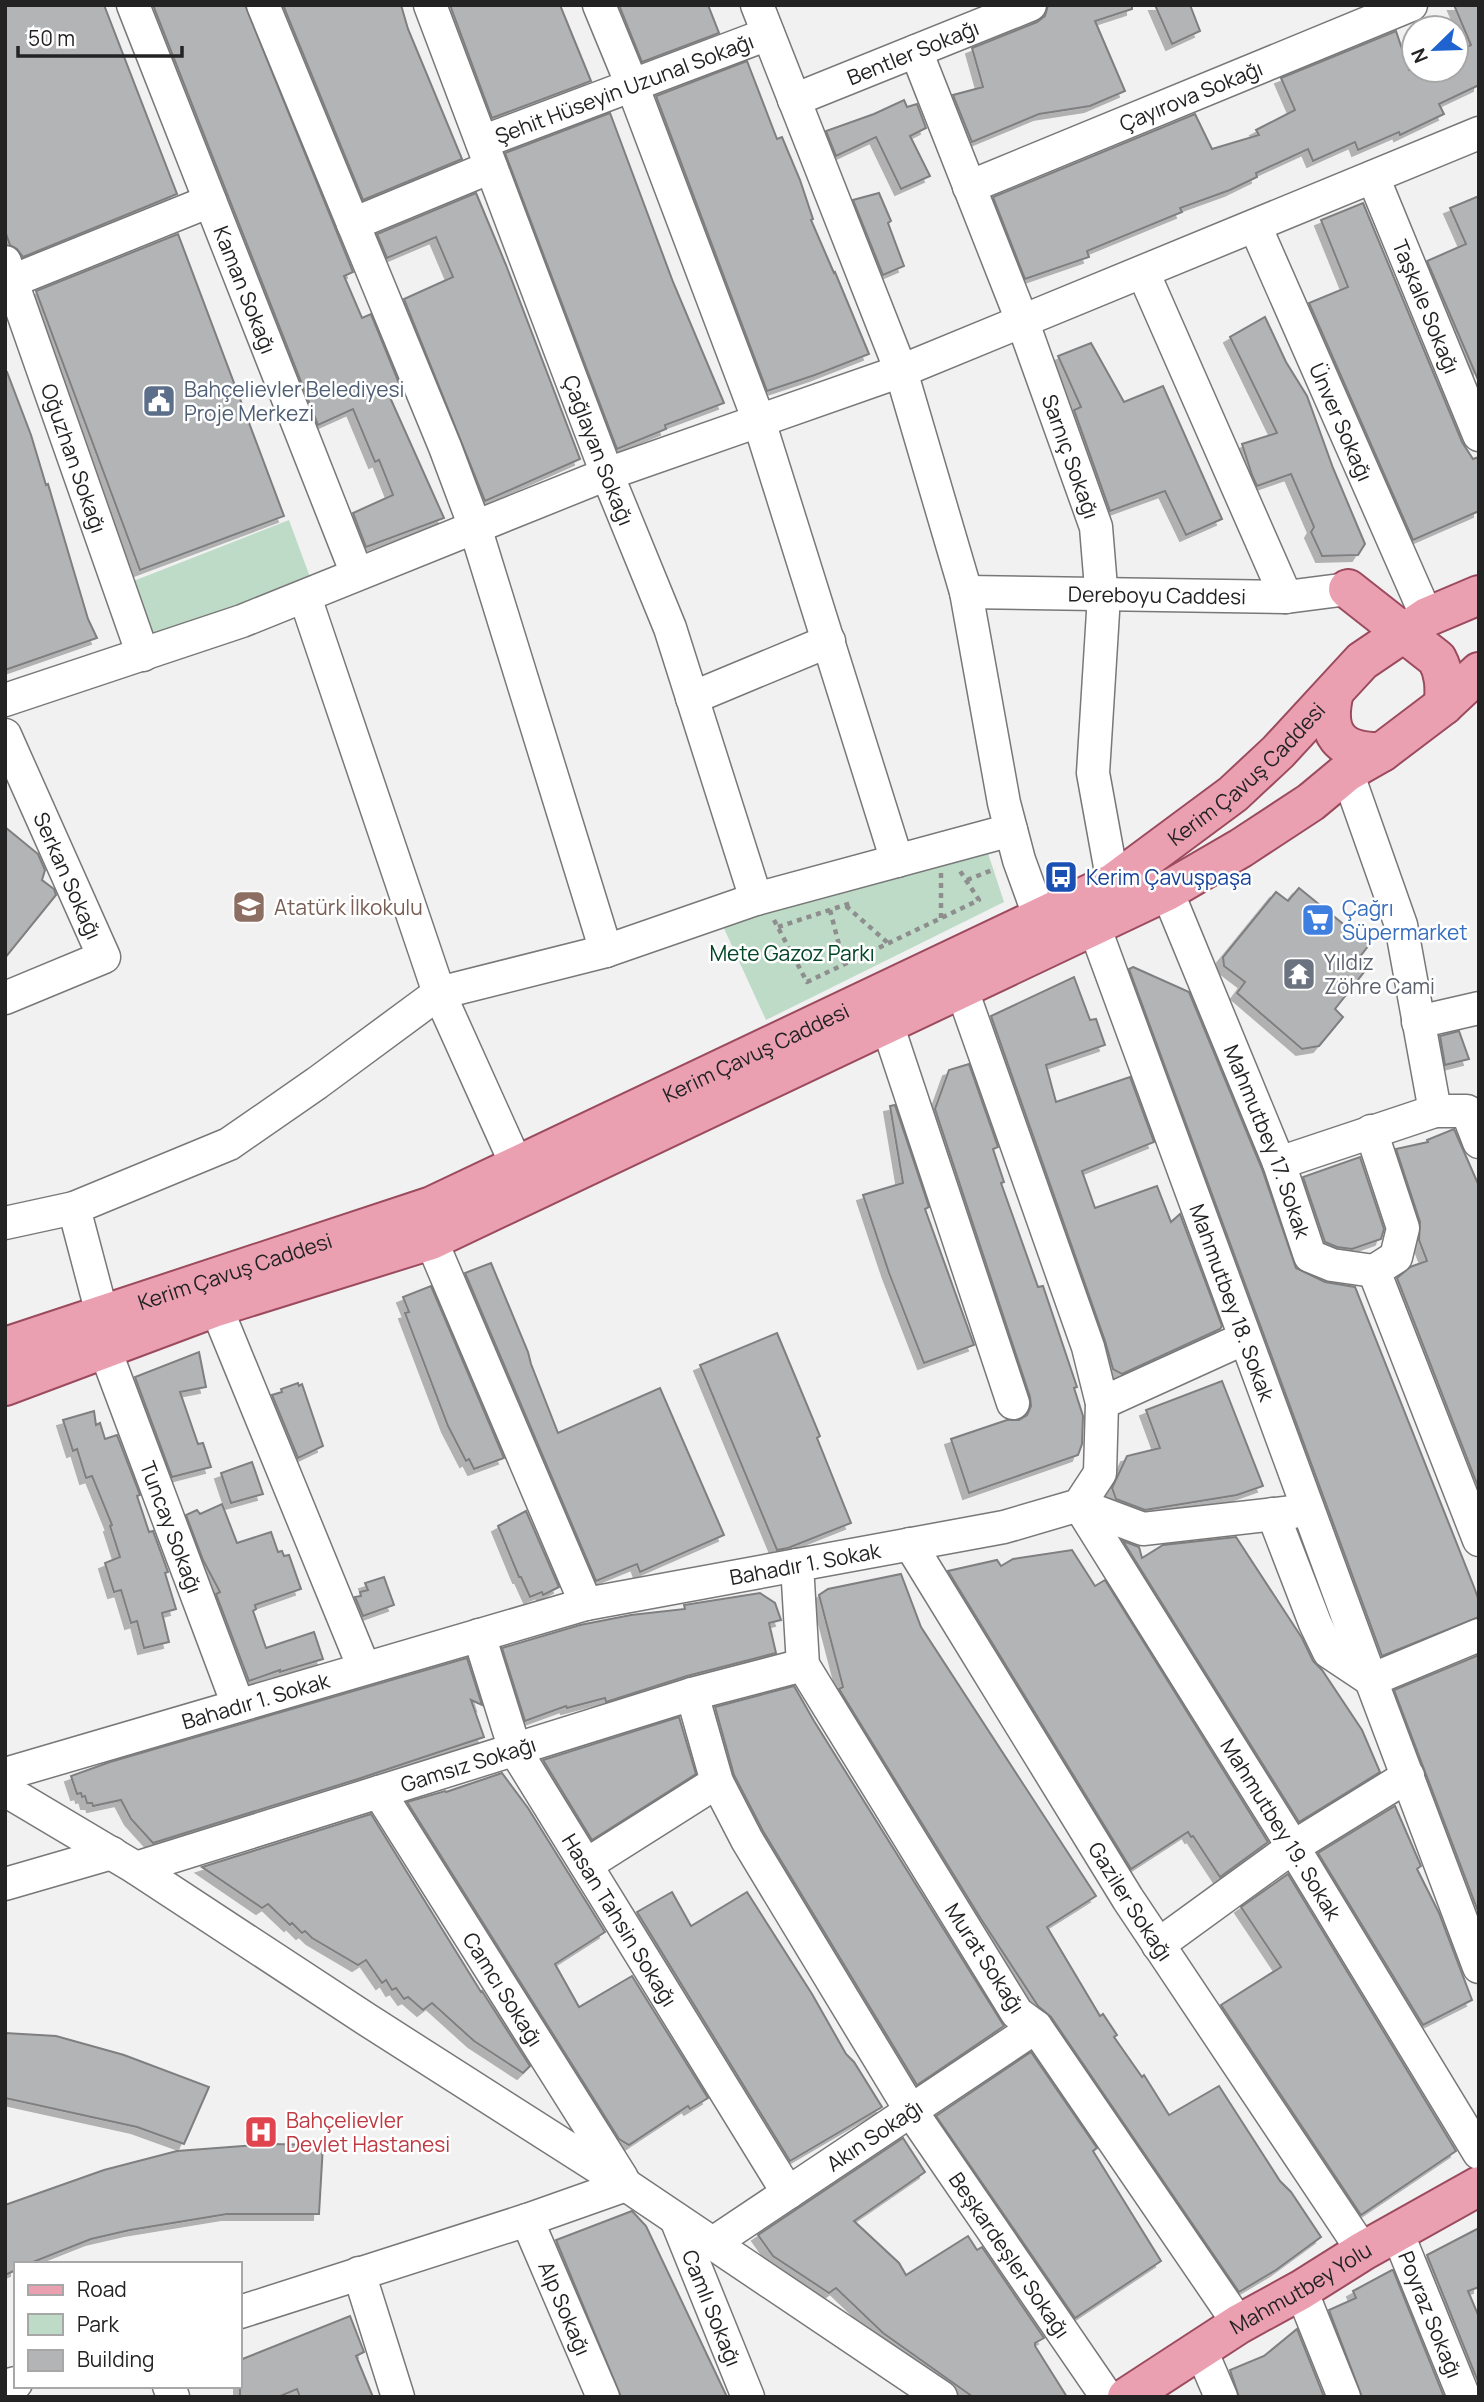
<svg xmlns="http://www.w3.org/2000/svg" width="1484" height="2402" viewBox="0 0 1484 2402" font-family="Manrope,sans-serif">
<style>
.green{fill:#bedbc7}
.building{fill:#b3b4b5;stroke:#7f7f80;stroke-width:2;filter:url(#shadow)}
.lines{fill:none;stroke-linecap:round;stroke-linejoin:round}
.minor-casing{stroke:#787879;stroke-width:35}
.major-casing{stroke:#9c4b5e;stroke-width:42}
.path{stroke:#8e8e8f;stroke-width:4.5;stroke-dasharray:5 5;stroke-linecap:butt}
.minor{stroke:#fff;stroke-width:32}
.major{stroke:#eba0b2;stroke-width:38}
.labels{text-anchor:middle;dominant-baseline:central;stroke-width:5;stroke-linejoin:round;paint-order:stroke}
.street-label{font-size:21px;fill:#232324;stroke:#fff}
.service-label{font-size:21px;fill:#4e5e75;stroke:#fff;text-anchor:start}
.transit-label{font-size:21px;fill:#164399;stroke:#fff;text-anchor:start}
.education-label{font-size:21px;fill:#785e54;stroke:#fff;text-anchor:start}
.shop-label{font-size:21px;fill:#366cbe;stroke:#fff;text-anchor:start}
.park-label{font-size:21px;fill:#004524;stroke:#fff}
.worship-label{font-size:21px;fill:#5b616d;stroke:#fff;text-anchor:start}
.health-label{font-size:21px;fill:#be3a42;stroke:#fff;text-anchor:start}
</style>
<defs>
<filter id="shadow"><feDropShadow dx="-6" dy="6" stdDeviation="0" flood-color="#0004"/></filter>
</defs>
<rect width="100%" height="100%" fill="#f1f1f2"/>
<g class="green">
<polygon points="289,520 310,577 150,637 131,582"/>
<polygon points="985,844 1004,902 766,1020 722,924"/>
</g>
<g class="building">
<polygon points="5,5 104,5 177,194 23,257 17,249 10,245 5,231"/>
<polygon points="153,5 245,5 353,272 344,276 362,318 371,314 401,388 388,393 444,518 366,547 353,513 393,495 379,460 375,462 353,409 318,425"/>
<polygon points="283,5 401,5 408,29 462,159 363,200"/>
<polygon points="450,5 560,5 591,81 492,118"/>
<polygon points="619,5 708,5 719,33 642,62"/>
<polygon points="1048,5 1132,5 1132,9 1095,21 1125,91 1090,106 1039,114 972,142 953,95 983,87 972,48 1037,22 1045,16"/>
<polygon points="1155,5 1190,5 1200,31 1172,44"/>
<polygon points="1454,5 1479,5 1479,85 1439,104 1444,114 1400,135 1399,132 1358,150 1355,142 1313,161 1308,149 1256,173 1257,177 1230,190 1180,208 1182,212 1087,251 1089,257 1025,279 993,197 1195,114 1212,149 1259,135 1256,130 1295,110 1281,78 1396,31 1409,70 1456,70 1456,52 1471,45"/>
<polygon points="747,61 777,139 782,137 800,180 813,219 811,220 834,273 835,272 869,354 815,375 767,391 656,96"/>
<polygon points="904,100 907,107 917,104 926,128 910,136 930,176 901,189 876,137 836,156 826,131 874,114"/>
<polygon points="610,113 673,282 724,403 665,425 666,429 617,449 505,153"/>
<polygon points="476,193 506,265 580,459 485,501 404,299 453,277 436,237 387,258 377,234"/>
<polygon points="879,193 891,221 888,223 904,266 883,275 853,200"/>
<polygon points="1479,196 1479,382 1427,261 1466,244 1450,208"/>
<polygon points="1363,203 1462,442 1473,459 1479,457 1479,511 1413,540 1309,303 1348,287 1321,220"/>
<polygon points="178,234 284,516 140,570 36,291"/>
<polygon points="1265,317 1286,362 1307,396 1333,468 1365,544 1358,555 1322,556 1311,532 1314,527 1291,474 1257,486 1252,475 1242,444 1277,433 1230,337"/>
<polygon points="1091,343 1124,402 1163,386 1222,519 1186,535 1165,491 1110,511 1074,410 1081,407 1058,356"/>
<polygon points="5,372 7,372 31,435 46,485 48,484 88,619 97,638 5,670"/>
<polygon points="5,827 38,854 45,870 42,880 54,889 56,895 5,958"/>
<polygon points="1299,888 1369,945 1359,958 1368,967 1335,1009 1343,1017 1319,1046 1302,1049 1237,993 1245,982 1224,966 1223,957 1276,892 1288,901"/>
<polygon points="1133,967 1189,992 1262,1169 1296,1268 1325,1282 1355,1287 1474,1587 1479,1601 1479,1617 1382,1656 1129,969"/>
<polygon points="1074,977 1090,1020 1096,1019 1105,1045 1046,1065 1056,1102 1130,1077 1154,1142 1082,1171 1095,1208 1157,1186 1171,1222 1180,1214 1222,1326 1220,1329 1122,1374 1113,1369 1105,1341 991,1016"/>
<polygon points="1459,1031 1469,1059 1445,1065 1440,1036"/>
<polygon points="969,1064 998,1147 993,1149 1004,1182 1001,1183 1038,1287 1043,1286 1077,1387 1074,1388 1083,1416 1082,1444 1078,1455 969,1493 951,1439 1007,1420 1019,1420 1027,1415 1031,1406 1030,1397 935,1109 949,1070"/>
<polygon points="895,1105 929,1207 925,1209 974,1345 924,1363 889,1273 863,1195 903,1183 890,1106"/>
<polygon points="1454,1129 1479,1186 1479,1489 1397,1278 1410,1267 1427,1261 1419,1240 1420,1222 1396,1149 1428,1142 1427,1140"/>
<polygon points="1360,1157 1384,1229 1381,1239 1352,1249 1337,1247 1325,1242 1303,1177"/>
<polygon points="491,1263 528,1352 531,1364 558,1433 660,1388 724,1535 640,1572 637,1564 596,1581 465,1273"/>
<polygon points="431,1286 504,1458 474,1469 469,1459 466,1461 448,1426 405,1313 409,1312 403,1297"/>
<polygon points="777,1333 820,1436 817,1438 851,1523 788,1548 777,1550 700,1365"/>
<polygon points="199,1352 206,1387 180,1392 198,1444 203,1443 211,1467 172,1477 135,1377"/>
<polygon points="1222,1381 1263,1486 1237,1495 1145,1510 1116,1499 1112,1488 1127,1456 1160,1448 1146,1410"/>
<polygon points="298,1383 299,1386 302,1384 323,1446 298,1458 272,1395 282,1392 281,1389"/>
<polygon points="94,1411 96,1425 100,1423 105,1439 117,1435 140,1495 137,1496 149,1532 153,1531 168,1572 165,1573 176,1609 162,1613 169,1642 144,1648 137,1621 131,1623 121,1590 114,1592 105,1563 120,1557 110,1526 112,1525 92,1476 86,1478 77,1449 73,1451 63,1420"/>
<polygon points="252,1462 263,1494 231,1503 221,1473"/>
<polygon points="222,1504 237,1543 271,1532 278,1552 282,1551 284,1556 289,1555 301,1589 255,1605 256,1609 253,1611 266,1648 314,1632 323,1659 280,1672 280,1670 249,1681 216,1594 220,1592 203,1560 186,1515 197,1510 200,1514"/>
<polygon points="526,1511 559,1587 543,1595 542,1592 530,1597 521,1577 519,1577 498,1526"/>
<polygon points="1236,1537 1302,1638 1313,1661 1322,1670 1362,1730 1380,1772 1299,1822 1123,1541 1139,1547 1142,1558 1163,1545"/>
<polygon points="1072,1550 1095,1586 1105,1580 1268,1842 1220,1877 1193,1836 1191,1837 1188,1832 1131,1869 948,1571 997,1560 1001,1566 1013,1559"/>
<polygon points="901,1574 921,1627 1096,1896 1047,1927 1100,2016 1103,2014 1117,2035 1114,2037 1142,2077 1144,2075 1169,2115 1219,2086 1280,2181 1291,2192 1321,2237 1276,2270 1239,2292 1051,2017 1038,2006 981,1919 839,1689 843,1687 819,1595 828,1589"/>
<polygon points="384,1577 394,1605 363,1616 355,1597 361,1596 360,1592 368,1590 365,1583"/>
<polygon points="760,1593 775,1603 781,1620 769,1623 776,1653 687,1676 606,1702 605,1698 567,1708 566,1706 525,1721 502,1648 580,1625 631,1615 685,1609 684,1605"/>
<polygon points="1479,1655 1479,1914 1394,1690"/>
<polygon points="467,1658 482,1705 471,1700 484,1737 358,1779 153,1843 131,1819 121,1800 93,1806 92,1803 87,1803 85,1796 82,1797 81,1793 77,1794 71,1776 110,1762"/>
<polygon points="794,1686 814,1721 1004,2026 917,2085 763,1831 734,1775 715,1707"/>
<polygon points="679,1717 696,1774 592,1840 543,1760"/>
<polygon points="502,1773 528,1808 605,1932 555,1964 579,2007 632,1976 708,2098 690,2109 688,2106 629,2145 619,2139 407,1802 445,1791 446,1792"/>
<polygon points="1395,1806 1421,1866 1417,1869 1439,1913 1472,2000 1423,2025 1318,1853"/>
<polygon points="371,1814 481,1992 482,1991 530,2066 523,2073 474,2041 432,2003 423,2010 408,1997 404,1999 396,1988 392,1990 386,1980 382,1983 366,1960 358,1965 312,1938 305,1931 302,1933 292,1923 290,1925 268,1904 262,1908 202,1867"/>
<polygon points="1288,1874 1456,2151 1361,2215 1221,2005 1281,1967 1241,1907"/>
<polygon points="672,1892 691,1926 747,1892 812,1994 846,2054 854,2062 882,2107 790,2161 637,1912"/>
<polygon points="5,2033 56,2036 124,2055 209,2087 184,2144 137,2127 5,2098"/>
<polygon points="1031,2052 1097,2148 1093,2151 1161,2261 1075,2318 936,2116"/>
<polygon points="903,2138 925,2172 854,2221 899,2263 906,2275 968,2236 977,2250 982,2247 1044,2338 1035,2343 1035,2346 1067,2397 973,2397 883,2333 836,2288 829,2293 773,2256 758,2235"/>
<polygon points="270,2144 323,2145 319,2214 227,2214 130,2230 91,2239 28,2264 16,2264 16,2270 5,2275 5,2205 104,2170 177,2151"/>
<polygon points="632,2211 646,2226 727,2397 621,2397 556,2240"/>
<polygon points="1479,2228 1479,2287 1468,2291 1479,2317 1479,2384 1427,2255"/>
<polygon points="1392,2270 1393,2270 1444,2397 1362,2397 1329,2310 1356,2298 1353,2291"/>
<polygon points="350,2316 364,2352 356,2356 373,2397 300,2397 297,2389 278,2397 240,2397 240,2360"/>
<polygon points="1297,2329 1324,2397 1239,2397 1230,2370 1264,2356"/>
</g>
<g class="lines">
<defs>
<g id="minor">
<path id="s1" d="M133 5 357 574"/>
<polyline points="263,5 445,447 475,527 606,951"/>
<path id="s2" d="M430 5 607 474 670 628 756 899"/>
<polyline points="599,5 632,85 759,421 897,861"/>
<polyline points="757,5 901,371 966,592 1004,803 1019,860 1040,918"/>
<path id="s3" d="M916 51 1023 323 1096 527 1103 612 1093 773 1113 883"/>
<path id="s4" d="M794 100 1030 5"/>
<path id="s5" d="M482 142 768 34"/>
<path id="s6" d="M1373 177 1479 435"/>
<path id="s7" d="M969 187 1411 5"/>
<polyline points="353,224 491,167"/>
<path id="s8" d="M1255 226 1427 617"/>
<path id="s9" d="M5 262 143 655"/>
<polyline points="1143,272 1286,597"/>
<polyline points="12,281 210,201"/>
<path id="s10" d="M966 592 1286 597 1348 589"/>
<polyline points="305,597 439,993 606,951 756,899 1011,830"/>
<polyline points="692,698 829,641"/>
<polyline points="5,700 242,621 607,474 901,371 1479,133"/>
<path id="s11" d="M5 735 104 957 5 998"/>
<polyline points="1347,772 1401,925 1435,1111"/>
<path id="s12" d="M1167 891 1279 1163 1310 1256 1332 1265 1374 1271"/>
<path id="s13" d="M1094 926 1371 1680 1479 1967"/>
<polyline points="1418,1022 1479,1008"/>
<polyline points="887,1024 1013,1403"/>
<polyline points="1371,1131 1403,1228 1396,1257 1374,1271"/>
<polyline points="1279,1163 1435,1111 1467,1111 1479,1142"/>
<polyline points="74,1208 102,1314"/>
<polyline points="5,1223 74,1208 229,1144 317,1083 439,993 517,1166"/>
<polyline points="431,1240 586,1604"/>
<polyline points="1374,1271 1479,1540"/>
<polyline points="216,1307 364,1668"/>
<path id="s14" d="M105 1350 238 1705"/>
<polyline points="1102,1403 1245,1338"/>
<path id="s15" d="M1079 1505 1293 1847 1479 2153"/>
<polyline points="1079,1505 1143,1529 1293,1512"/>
<polyline points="1273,1514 1315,1623 1329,1652 1371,1680 1479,1635"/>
<path id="s16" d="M910 1544 1128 1899 1363 2251"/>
<polyline points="797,1565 803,1665 1017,2013 1036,2027 1239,2324"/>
<path id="s17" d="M479 1635 515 1750 788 2193"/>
<path id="s18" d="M692 1694 717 1782 747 1840 911 2111 1107 2397"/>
<path id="s19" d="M5 1774 586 1604 1004 1527 1079 1505 1100 1473 1102 1403 1088 1347 962 990"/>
<polyline points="5,1790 136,1868 366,2019 626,2185 941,2397"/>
<path id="s20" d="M379 1792 622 2178"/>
<polyline points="586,1865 717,1782"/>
<path id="s21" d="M136 1868 692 1694 803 1665"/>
<polyline points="5,1884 112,1853"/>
<polyline points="1158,1945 1293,1847 1408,1776"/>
<path id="s22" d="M676 2219 748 2397"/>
<path id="s23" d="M527 2220 603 2397"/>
<path id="s24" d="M1397 2232 1464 2397"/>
<path id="s25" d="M713 2243 1036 2027"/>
<polyline points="359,2273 398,2397"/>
<polyline points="1301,2290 1344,2397"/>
<polyline points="240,2312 527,2220 626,2185"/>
<polyline points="1201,2350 1221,2397"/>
<polyline points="5,2386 16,2383"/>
<polyline points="169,2386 173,2397"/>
</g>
<g id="major">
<path d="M1348 589 1437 659C1445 674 1445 687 1444 705"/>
<path d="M1334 692C1324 734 1339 753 1382 752"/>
<path id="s26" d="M5 1347 432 1206 1113 883 1233 794 1278 752 1362 661 1427 617 1479 595"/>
<polyline points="5,1386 216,1307 431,1240 1167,891 1241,848 1311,802 1347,772 1382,752 1444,705 1479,672"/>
<path id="s27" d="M1127 2397 1239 2324 1301 2290 1363 2251 1479 2186"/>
</g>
</defs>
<use href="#minor" class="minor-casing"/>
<use href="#major" class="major-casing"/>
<g class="path">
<polyline points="967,880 995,869"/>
<polyline points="846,906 888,943"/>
<polyline points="830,910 844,964"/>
<polyline points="941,918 941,873"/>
<polyline points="774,920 807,982 979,900 960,871"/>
<polyline points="778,927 854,902"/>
</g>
<use href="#minor" class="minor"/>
<use href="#major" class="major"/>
</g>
<defs>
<symbol id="civic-square" viewBox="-11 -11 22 22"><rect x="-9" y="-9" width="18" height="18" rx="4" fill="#5c6f8a" stroke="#fff"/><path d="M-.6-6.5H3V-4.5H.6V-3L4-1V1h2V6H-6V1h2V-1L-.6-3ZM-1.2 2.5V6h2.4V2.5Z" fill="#fff"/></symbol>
<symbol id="bus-square" viewBox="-11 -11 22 22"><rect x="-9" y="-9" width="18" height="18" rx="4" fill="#1a4fb4" stroke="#fff"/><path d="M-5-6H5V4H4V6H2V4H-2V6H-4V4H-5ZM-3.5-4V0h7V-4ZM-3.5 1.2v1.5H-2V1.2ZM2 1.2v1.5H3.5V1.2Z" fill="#fff"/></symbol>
<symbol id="school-square" viewBox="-11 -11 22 22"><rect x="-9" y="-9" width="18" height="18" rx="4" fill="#8d6e63" stroke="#fff"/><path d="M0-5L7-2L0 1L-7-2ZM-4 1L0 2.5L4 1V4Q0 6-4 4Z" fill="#fff"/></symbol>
<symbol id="supermarket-square" viewBox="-11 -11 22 22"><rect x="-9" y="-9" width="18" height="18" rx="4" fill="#3f7fe0" stroke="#fff"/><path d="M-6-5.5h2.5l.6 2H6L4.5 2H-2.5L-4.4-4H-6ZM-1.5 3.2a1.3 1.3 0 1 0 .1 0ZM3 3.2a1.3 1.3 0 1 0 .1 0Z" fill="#fff"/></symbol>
<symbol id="temple-square" viewBox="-11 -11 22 22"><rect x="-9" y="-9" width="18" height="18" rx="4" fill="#6b7280" stroke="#fff"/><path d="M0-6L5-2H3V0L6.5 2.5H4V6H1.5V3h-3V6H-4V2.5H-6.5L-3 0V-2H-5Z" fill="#fff"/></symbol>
<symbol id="hospital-square" viewBox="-11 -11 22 22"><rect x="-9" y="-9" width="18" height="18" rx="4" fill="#e0444e" stroke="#fff"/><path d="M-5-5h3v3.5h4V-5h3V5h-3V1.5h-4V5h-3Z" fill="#fff"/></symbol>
</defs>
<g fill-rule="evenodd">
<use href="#civic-square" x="140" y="382" width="38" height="38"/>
<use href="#bus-square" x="1042" y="858" width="38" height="38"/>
<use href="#school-square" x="230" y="888" width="38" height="38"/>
<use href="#supermarket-square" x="1299" y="901" width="38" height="38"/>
<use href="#temple-square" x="1280" y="955" width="38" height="38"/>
<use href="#hospital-square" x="242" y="2113" width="38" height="38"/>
</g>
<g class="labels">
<g class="street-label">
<text stroke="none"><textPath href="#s4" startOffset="128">Bentler Sokağı</textPath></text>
<text stroke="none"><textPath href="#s5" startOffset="152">Şehit Hüseyin Uzunal Sokağı</textPath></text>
<text stroke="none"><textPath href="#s7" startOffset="240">Çayırova Sokağı</textPath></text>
<text stroke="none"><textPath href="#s1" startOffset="306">Kaman Sokağı</textPath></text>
<text stroke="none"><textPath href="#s6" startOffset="140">Taşkale Sokağı</textPath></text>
<text stroke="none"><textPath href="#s8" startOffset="214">Ünver Sokağı</textPath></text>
<text stroke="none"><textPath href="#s2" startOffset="476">Çağlayan Sokağı</textPath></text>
<text stroke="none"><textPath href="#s3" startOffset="434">Sarnıç Sokağı</textPath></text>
<text stroke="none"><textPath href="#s9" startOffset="208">Oğuzhan Sokağı</textPath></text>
<text stroke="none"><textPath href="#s10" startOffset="191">Dereboyu Caddesi</textPath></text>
<text stroke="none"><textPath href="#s26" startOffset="1376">Kerim Çavuş Caddesi</textPath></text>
<text stroke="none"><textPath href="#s11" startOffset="154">Serkan Sokağı</textPath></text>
<text stroke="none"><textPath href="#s26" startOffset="808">Kerim Çavuş Caddesi</textPath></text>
<text stroke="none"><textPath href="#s12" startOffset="270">Mahmutbey 17. Sokak</textPath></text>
<text stroke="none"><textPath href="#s26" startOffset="242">Kerim Çavuş Caddesi</textPath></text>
<text stroke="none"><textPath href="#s13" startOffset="401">Mahmutbey 18. Sokak</textPath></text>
<text stroke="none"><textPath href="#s14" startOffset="189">Tuncay Sokağı</textPath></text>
<text stroke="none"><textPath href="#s19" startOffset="828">Bahadır 1. Sokak</textPath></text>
<text stroke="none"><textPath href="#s19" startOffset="261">Bahadır 1. Sokak</textPath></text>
<text stroke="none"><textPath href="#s21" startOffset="348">Gamsız Sokağı</textPath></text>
<text stroke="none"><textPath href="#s15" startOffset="382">Mahmutbey 19. Sokak</textPath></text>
<text stroke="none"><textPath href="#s16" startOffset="420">Gaziler Sokağı</textPath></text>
<text stroke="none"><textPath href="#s17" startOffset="320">Hasan Tahsin Sokağı</textPath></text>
<text transform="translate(985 1958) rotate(57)">Murat Sokağı</text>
<text stroke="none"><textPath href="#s20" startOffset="233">Camcı Sokağı</textPath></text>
<text stroke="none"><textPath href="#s25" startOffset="194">Akın Sokağı</textPath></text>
<text stroke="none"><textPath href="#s18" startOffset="648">Beşkardeşler Sokağı</textPath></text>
<text stroke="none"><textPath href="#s27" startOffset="205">Mahmutbey Yolu</textPath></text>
<text stroke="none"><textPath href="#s23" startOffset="96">Alp Sokağı</textPath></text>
<text stroke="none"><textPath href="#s22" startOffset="96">Camlı Sokağı</textPath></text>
<text stroke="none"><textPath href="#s24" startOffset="89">Poyraz Sokağı</textPath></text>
</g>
<g class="service-label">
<text x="184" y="389">Bahçelievler Belediyesi<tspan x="184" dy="24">Proje Merkezi</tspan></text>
</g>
<g class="transit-label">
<text x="1086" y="877">Kerim Çavuşpaşa</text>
</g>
<g class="education-label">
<text x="274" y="907">Atatürk İlkokulu</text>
</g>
<g class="shop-label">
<text x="1342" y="908">Çağrı<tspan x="1342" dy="24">Süpermarket</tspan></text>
</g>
<g class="park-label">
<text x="792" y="953">Mete Gazoz Parkı</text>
</g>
<g class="worship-label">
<text x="1324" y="962">Yıldız<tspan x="1324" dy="24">Zöhre Cami</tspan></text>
</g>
<g class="health-label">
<text x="286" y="2120">Bahçelievler<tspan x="286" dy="24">Devlet Hastanesi</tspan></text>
</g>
</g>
<rect width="1484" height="2402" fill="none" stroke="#232324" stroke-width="14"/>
<rect x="14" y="2262" width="228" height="126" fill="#ffffff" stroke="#a7a7a7" stroke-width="2"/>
<rect x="28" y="2285" width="35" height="10" fill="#eba0b2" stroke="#a7a7a7" stroke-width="2"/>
<text x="77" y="2297" font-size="21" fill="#232324">Road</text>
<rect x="28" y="2314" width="35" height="21" fill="#bedbc7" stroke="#a7a7a7" stroke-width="2"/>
<text x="77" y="2332" font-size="21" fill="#232324">Park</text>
<rect x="28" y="2350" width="35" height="21" fill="#b3b4b5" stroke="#a7a7a7" stroke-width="2"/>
<text x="77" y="2367" font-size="21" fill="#232324">Building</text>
<g transform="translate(1435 49) rotate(247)"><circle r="33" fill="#ffffff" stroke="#a7a7a7" stroke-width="2"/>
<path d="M0-5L12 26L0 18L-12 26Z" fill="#1e63cf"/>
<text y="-10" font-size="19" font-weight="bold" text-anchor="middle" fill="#232324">N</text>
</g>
<path d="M18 46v10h164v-10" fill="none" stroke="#232324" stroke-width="3.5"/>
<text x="28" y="46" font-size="21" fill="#232324" stroke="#ffffff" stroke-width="5" paint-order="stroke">50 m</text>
</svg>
